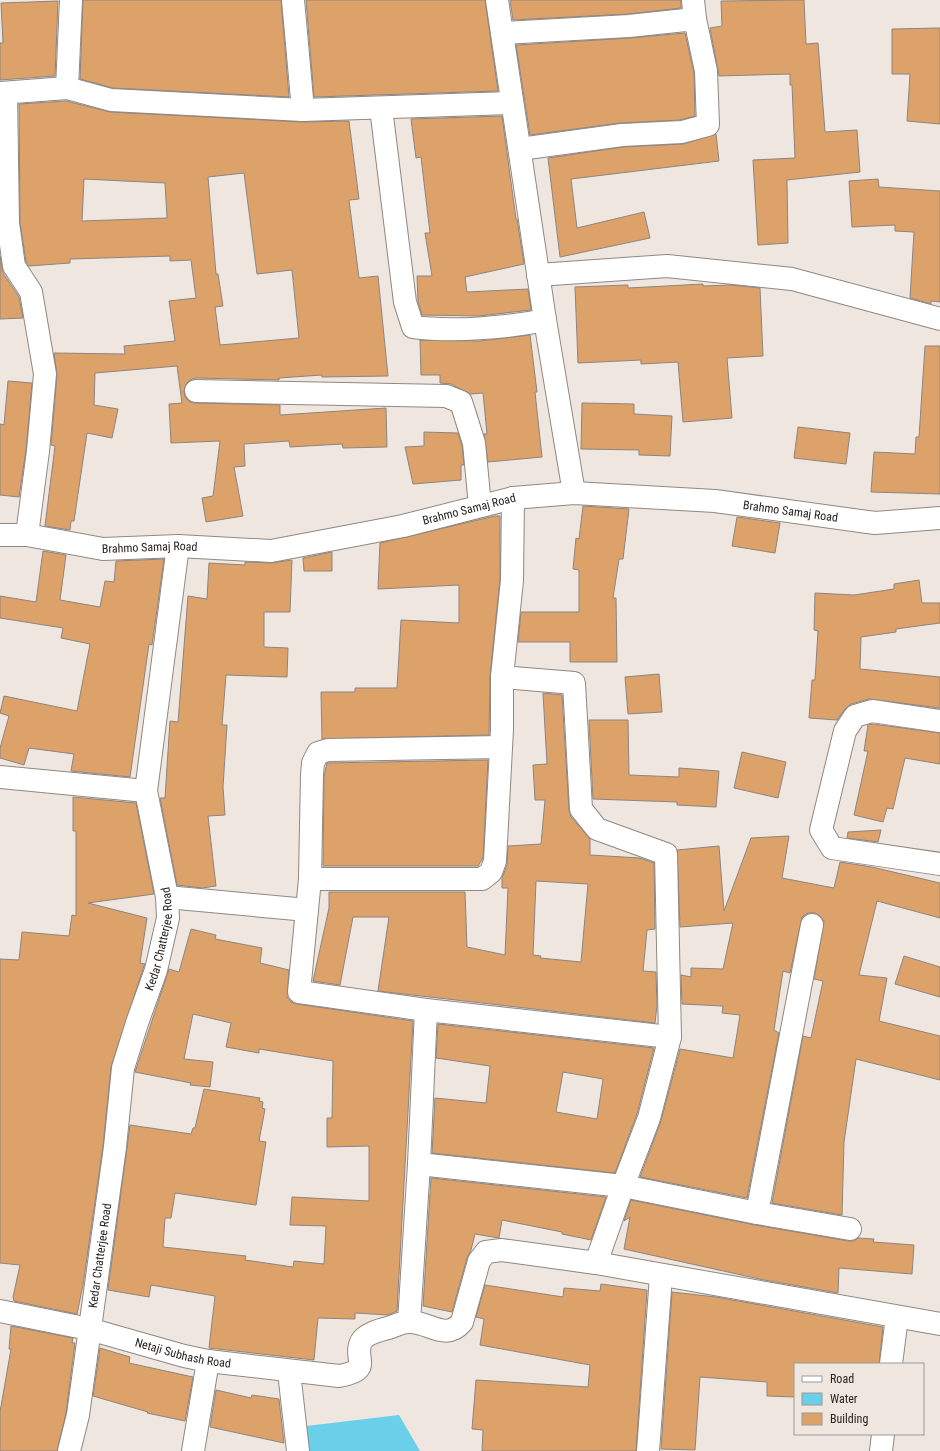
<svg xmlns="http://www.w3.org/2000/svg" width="940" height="1451" viewBox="0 0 940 1451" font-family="'Roboto Condensed',sans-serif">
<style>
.water{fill:#6acfe9}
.building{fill:#dda16a;stroke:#8d857e;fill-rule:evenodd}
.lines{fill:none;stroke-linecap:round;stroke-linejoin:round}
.minor-casing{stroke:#908881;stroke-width:24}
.tertiary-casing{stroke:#908881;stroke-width:24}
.minor{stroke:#fff;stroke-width:22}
.tertiary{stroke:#fff;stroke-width:22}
.labels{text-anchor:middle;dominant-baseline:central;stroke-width:4;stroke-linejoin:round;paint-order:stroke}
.street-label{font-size:12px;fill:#262320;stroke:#efe6df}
</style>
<rect width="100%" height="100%" fill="#efe6df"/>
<polygon class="water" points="399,1415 420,1451 304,1451 298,1427"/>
<g class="building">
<polygon points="83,0 281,0 289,97 113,88 80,79"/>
<polygon points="306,0 485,0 498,91 314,97"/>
<polygon points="510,0 681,0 681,8 628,14 513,20"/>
<polygon points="804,0 806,44 818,43 825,132 857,130 860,172 787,180 788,243 758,245 753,160 795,158 792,85 790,85 790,74 719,76 710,28 722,26 721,1"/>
<polygon points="58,1 55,76 0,80 0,43 3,43 1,3"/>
<polygon points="940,28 940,124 907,121 910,74 892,74 892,29"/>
<polygon points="685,33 694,73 695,116 680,120 620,123 530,135 516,45 630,38"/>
<path d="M66 101 110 112 302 122 349 121 359 199 349 200 359 278 378 276 388 376 322 377V375L279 378V380L196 378 190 380 186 384 184 391 185 397 190 402 195 403 280 405V415L386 408 387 447 343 448 342 444 290 447 289 441 244 444 245 466 234 467 243 516 206 522 202 498 213 496 220 441 171 443 169 404 182 403 177 366 95 373 94 405 118 409 112 438 87 433 74 521H71L70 530 45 526 55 446 51 445 57 375 54 353 125 354 124 346 175 341 169 301 196 298 191 260 170 261V256L70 259V263L29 266 26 262 20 222 19 104ZM244 173 257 274 292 270 299 338 220 345 215 307 223 306 218 274H216L208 177ZM84 179 165 183 167 218 82 221Z"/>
<polygon points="502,116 516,219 517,219 524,264 465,277 467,292 528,289 531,310 479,316 422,315 418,301 417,276 432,276 425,233 430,233 421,157 416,158 411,119"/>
<polygon points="716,134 719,161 571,179 577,228 644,212 650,238 560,257 548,158 623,147 683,144"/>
<polygon points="878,179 879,187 940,191 940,302 931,301 931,304 910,298 914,232 895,231 895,225 852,227 849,181"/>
<polygon points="0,256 3,273 19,297 23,318 0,319"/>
<polygon points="703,284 703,286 731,285 760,288 763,356 727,358 732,418 683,422 678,362 641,364 641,360 578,363 575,287 628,285 628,288"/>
<polygon points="530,335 537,392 535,392 542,457 488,462 484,434 487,434 483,393 470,394 451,384 440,383 440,375 421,375 420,340 480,341"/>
<polygon points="925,346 940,346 940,494 871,492 874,452 915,454 916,437 919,437"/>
<polygon points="8,381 32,383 26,450 19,497 0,495 0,424 4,425"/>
<polygon points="582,403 634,404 634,414 672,416 670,456 639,455 639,450 581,449"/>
<polygon points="798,427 850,433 846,464 794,458"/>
<polygon points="424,432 458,433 462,446 464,465 461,465 461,480 413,484 405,447 424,446"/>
<polygon points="583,506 629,509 623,559 619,559 613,598 616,598 617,662 570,662 570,642 518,642 521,612 579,612 579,570 573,569 576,538 579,539"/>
<polygon points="495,516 500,516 500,579 490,676 489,735 322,739 321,692 355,692 355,688 397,688 401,620 459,623 459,585 378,589 380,543"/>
<polygon points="737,517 780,523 775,553 732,546"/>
<polygon points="43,551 66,555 60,600 100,607 105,581 114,582 116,561 164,559 152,645 149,644 130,777 71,771 74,754 29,748 24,765 0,758 0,748 9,716 0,713 4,696 77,711 90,644 61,638 63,628 0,618 0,596 36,602"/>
<polygon points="332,552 332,571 304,571 303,558"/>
<polygon points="292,560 290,612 264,612 264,647 288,648 287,677 226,675 222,725 227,725 223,787 225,815 208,816 216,886 202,888 177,885 160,798 165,798 170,721 178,722 188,596 207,599 209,563 245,565 245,562 271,563"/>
<polygon points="919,580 922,603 940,603 940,623 896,629 896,632 861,637 860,669 940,677 940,708 869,699 851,704 845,709 837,720 809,718 812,680 815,680 818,631 814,630 815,593 854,595 894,589 894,584"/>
<polygon points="659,674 662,712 628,714 625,677"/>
<path d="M543 693 562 695 569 810 571 817 590 839V855L640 858 654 863 655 929 647 930 643 971 656 972 657 1005 655 1023 378 991 389 917H353L340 985 313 981 329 908V892H465L467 947 505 955 508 888H502V878L507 865 508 846 541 844 545 800H535L533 765 547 764ZM536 881 588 884 581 962 540 958 541 956 533 955Z"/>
<polygon points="589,720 628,720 629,775 679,777 679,768 719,771 716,807 677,805 677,802 593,799"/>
<polygon points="873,724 940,733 940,764 905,758 893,809 887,808 883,822 854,815 868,751 864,751 868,725"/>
<polygon points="742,752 786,762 778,798 734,788"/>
<polygon points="488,760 483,858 478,866 323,866 324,776 327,763"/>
<polygon points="73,797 136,803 154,894 88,903 147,918 140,963 145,964 144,966 111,1067 103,1146 83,1285 77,1314 14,1301 13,1297 20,1265 0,1263 0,959 19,960 22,932 69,936 72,915 76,916 76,831 73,831"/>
<polygon points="881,830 878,842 847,838 848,832"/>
<polygon points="789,836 782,878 834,888 840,862 872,867 940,883 940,918 877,901 859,975 887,978 879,1021 940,1036 940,1080 856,1059 844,1142 842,1215 772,1203 803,1036 811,1038 823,981 814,979 824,921 820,916 815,913 808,913 802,917 790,973 783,971 774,1030 779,1033 747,1198 640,1177 661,1121 680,1049 733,1058 740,1015 722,1013 723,1006 682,1004 681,975 691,977 691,968 723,969 733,923 680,927 677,850 719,846 724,911 751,838"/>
<polygon points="191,929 216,935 215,939 262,948 260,963 289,970 287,997 291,1002 297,1004 413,1021 397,1311 388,1315 355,1313 355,1319 318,1318 314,1360 209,1348 215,1296 151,1285 149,1297 108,1290 130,1125 191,1134 193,1128 195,1128 204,1089 260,1098 259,1101 263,1102 262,1108 265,1109 259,1141 266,1142 256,1205 175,1193 171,1218 165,1218 163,1247 246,1256 245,1260 293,1267 294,1261 324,1264 326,1226 290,1225 292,1197 369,1201 369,1146 327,1147 327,1118 332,1118 333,1061 259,1049 259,1053 226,1047 231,1023 193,1014 184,1059 213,1062 210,1087 190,1085 191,1083 135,1072 169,969 179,972"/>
<polygon points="904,956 940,967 940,997 895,984"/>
<path d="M438 1024 654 1048 637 1114 615 1173 432 1153 435 1098 486 1103 490 1066 436 1058ZM563 1072 603 1079 597 1119 556 1112Z"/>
<polygon points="431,1178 606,1197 591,1240 562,1234 562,1232 502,1220 499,1238 475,1234 471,1250 467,1258 452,1312 423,1306"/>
<polygon points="631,1200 755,1225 848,1241 854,1241 858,1238 874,1239 873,1242 914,1245 912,1274 839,1268 838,1293 764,1280 624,1249 630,1217 624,1221"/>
<polygon points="601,1284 647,1290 636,1451 482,1451 483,1430 472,1429 476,1380 588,1387 590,1365 480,1345 484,1319 476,1317 485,1285 563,1297 564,1288 600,1291"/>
<polygon points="672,1292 716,1297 883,1327 879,1364 795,1364 795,1397 767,1396 767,1382 700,1377 695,1450 661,1449"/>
<polygon points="11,1326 73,1338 72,1343 75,1343 66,1413 57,1451 0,1451 0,1412 11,1349 9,1349"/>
<polygon points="100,1348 130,1357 129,1363 193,1377 185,1421 147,1413 148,1412 93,1396"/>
<polygon points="216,1390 251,1398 252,1395 279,1399 284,1443 210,1427"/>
</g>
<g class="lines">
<defs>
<g id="minor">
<polyline points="293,0 303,110"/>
<polyline points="497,0 545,320 574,493"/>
<polyline points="693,0 695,19"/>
<polyline points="503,33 629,26 695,19 706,71 708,125 682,132 622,135 520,149"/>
<polyline points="67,88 71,0"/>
<polyline points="0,93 67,88 111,100 303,110 512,103"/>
<polyline points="6,93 8,223 14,266 31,292 45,374 38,451 27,535"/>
<path d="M381 108 405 302 413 327C452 332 507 328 545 320"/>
<polyline points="538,275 667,266 792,279 940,319"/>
<polyline points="196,391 446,396 461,402 474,443 480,506"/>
<polyline points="940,721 872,711 855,716 845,731 821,830 832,848 940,864"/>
<polyline points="501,747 328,750 318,753 313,763 312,775 310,879 299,992 426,1010 670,1037"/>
<polyline points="0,777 146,791"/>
<polyline points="310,879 482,879 491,872 495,861 502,729 502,677 512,580 513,498"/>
<polyline points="167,897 307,910"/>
<polyline points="419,1164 623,1186 649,1118 670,1037 666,854 597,829 581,809 574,683 502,677"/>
<polyline points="757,1213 850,1229"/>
<polyline points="596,1263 940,1324"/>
<path id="s1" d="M0 1311 89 1329 184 1356 208 1361 339 1376C374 1370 353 1359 361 1342 365 1334 380 1330 388 1328 394 1326 402 1322 409 1322 428 1321 446 1342 462 1322L479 1261 486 1252 501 1250 596 1263 623 1186 757 1213 812 925"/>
<polyline points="409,1322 419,1164 426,1010"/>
<polyline points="891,1364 897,1317"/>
<polyline points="289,1372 298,1451"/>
<path id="s2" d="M69 1451 78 1415 115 1147 123 1068 137 1023 156 970 168 918 167 897 146 791 178 546"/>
<polyline points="193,1451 208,1361"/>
<polyline points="648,1451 661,1276"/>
<polyline points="881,1451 883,1434"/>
</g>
<g id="tertiary">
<path id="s3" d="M0 535H27L103 549 178 546 271 551 403 526 513 498 574 493 715 501 875 523 940 518"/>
</g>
</defs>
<use href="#minor" class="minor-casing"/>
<use href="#tertiary" class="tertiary-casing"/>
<use href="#minor" class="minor"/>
<use href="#tertiary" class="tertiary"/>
</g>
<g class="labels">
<g class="street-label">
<text stroke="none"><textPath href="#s3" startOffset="475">Brahmo Samaj Road</textPath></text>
<text stroke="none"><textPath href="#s3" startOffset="799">Brahmo Samaj Road</textPath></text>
<text stroke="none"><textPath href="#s3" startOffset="151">Brahmo Samaj Road</textPath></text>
<text stroke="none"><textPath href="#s2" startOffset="522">Kedar Chatterjee Road</textPath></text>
<text stroke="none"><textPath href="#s2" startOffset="198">Kedar Chatterjee Road</textPath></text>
<text stroke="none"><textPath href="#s1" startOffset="188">Netaji Subhash Road</textPath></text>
</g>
</g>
<rect x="794" y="1363" width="130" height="72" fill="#efe6df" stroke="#9f9893"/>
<rect x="802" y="1376" width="20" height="6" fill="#ffffff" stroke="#9f9893"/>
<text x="830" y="1383" font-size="12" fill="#262320">Road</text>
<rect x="802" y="1393" width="20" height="12" fill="#6acfe9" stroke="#9f9893"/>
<text x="830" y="1403" font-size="12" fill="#262320">Water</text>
<rect x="802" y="1413" width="20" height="12" fill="#dda16a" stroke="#9f9893"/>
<text x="830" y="1423" font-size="12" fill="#262320">Building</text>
</svg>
